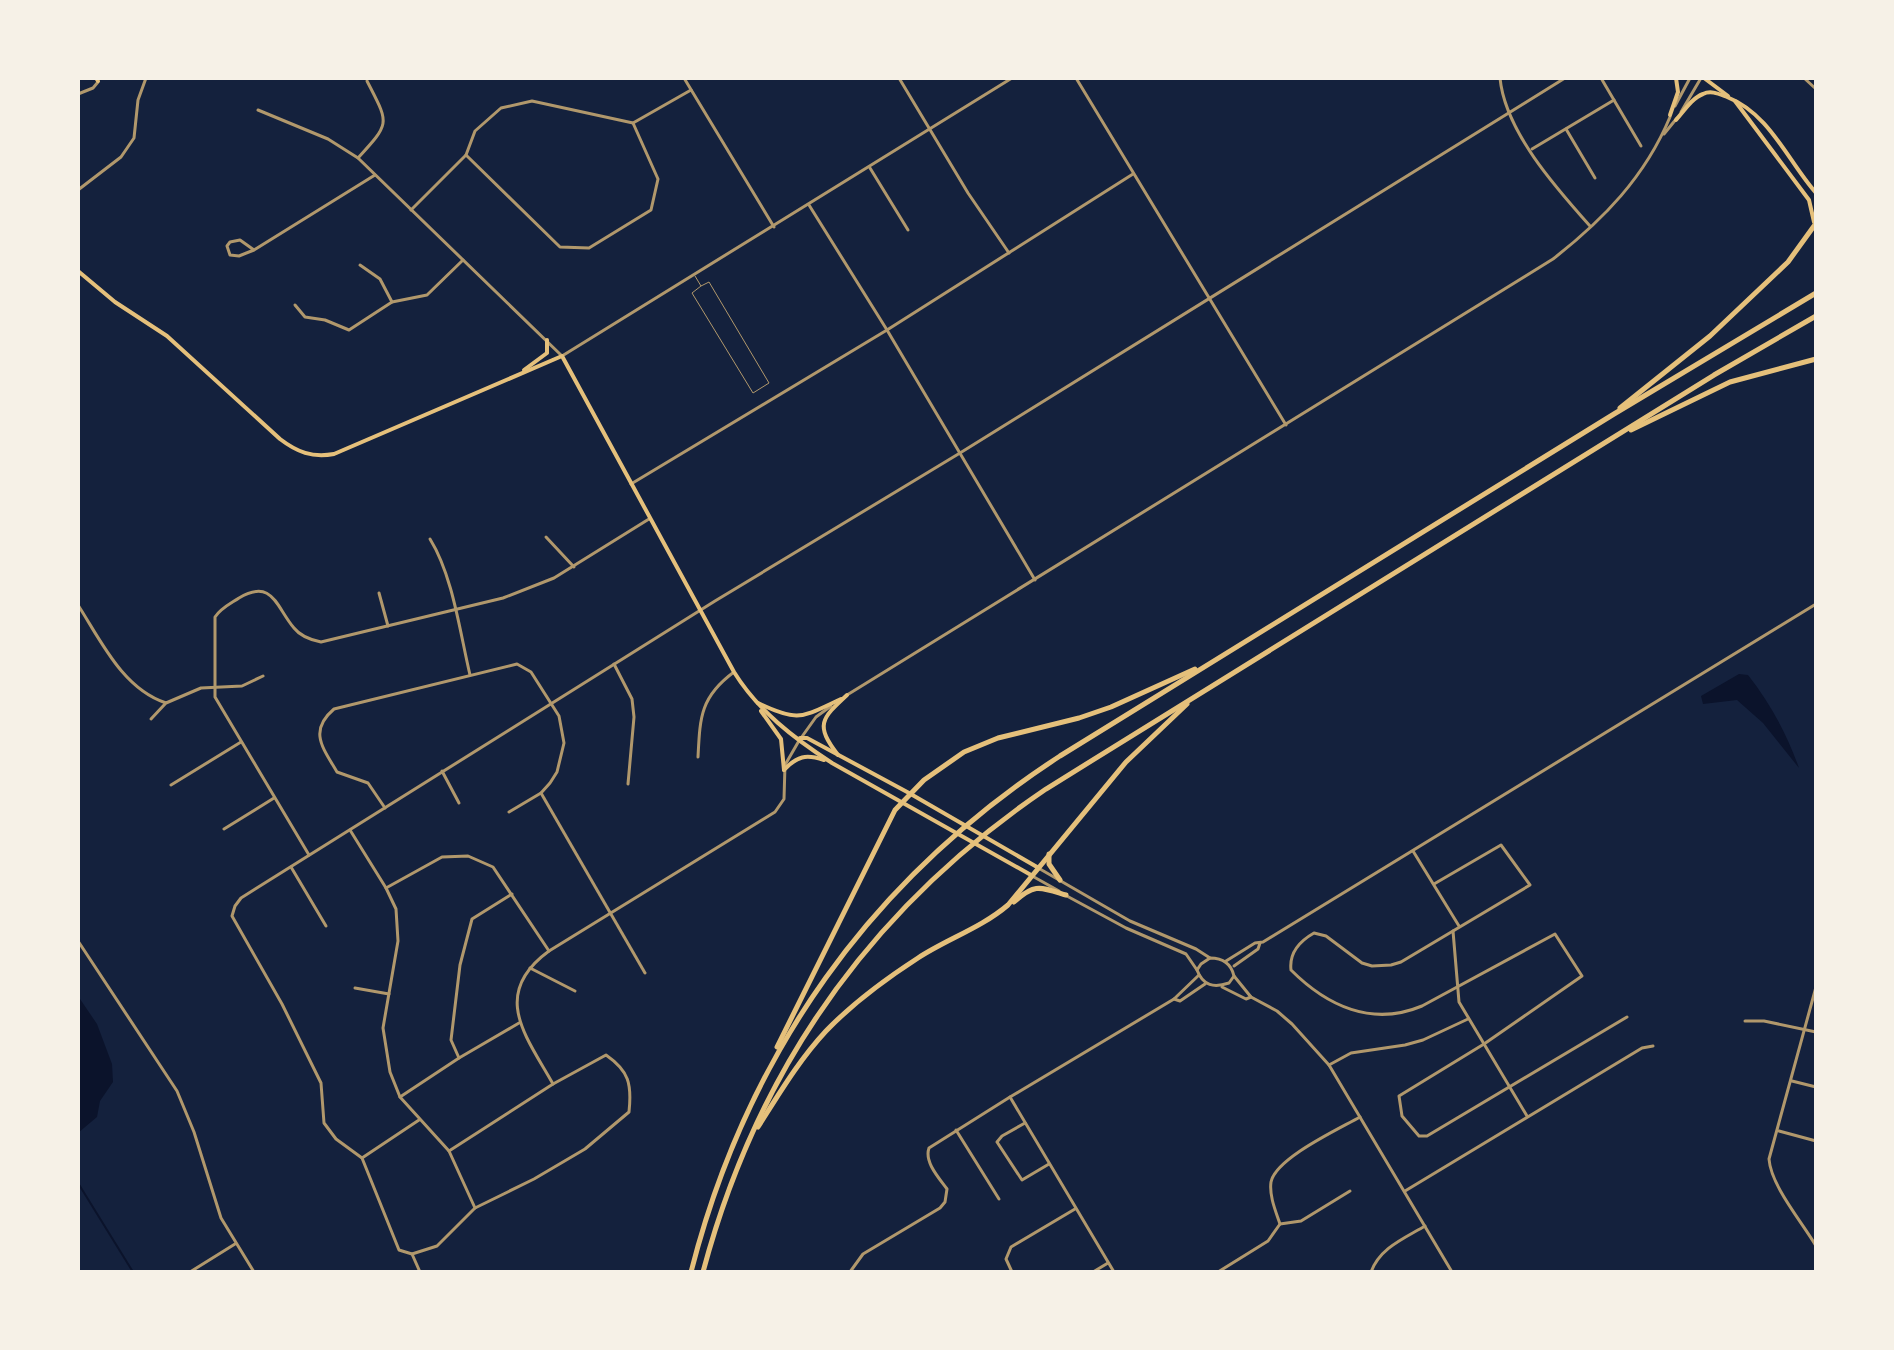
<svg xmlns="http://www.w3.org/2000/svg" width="1894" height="1350" viewBox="0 0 1894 1350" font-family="'Golos Text',sans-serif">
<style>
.water{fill:#0b132b}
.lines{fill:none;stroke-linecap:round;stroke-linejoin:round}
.stream{stroke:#0b132b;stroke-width:2}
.service{stroke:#b1986c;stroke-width:1}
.minor{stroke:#b1986c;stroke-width:3}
.tertiary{stroke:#b1986c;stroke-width:3}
.secondary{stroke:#e5c07b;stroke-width:4}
.motorway{stroke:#e5c07b;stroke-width:5}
</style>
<rect width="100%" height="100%" fill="#14213d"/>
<g class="water">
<path d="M1739 674 1748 675C1770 703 1787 734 1799 768L1763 723 1737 700 1703 704 1701 696Z"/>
<polygon points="78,996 97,1024 112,1064 113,1082 100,1101 97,1117 78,1133"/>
</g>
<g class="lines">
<polyline class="stream" points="78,1183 133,1272"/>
<polyline class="service" points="695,276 701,286 709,282 769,383 753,393 692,293 701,286"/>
<g class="minor">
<polyline points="684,78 774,227"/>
<polyline points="899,78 968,193 1009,253"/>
<polyline points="1076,78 1286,425"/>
<path d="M1500 78C1505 131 1556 188 1590 226"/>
<polyline points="1601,78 1641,146"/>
<polyline points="1804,78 1816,89"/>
<polyline points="78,94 93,88 98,82"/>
<polyline points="258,110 328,139 358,158 562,356"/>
<polyline points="1566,129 1595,178"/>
<polyline points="1532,149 1614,100"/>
<polyline points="466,155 560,247 589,248 651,210 658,179 633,123"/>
<path d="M358 158C391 122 389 124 367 81"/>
<polyline points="870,168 908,230"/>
<polyline points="78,190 121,157 134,138 138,100 146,78"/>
<polyline points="809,205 887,330 1035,580"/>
<polyline points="411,210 466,155 475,131 501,108 532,101 633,123 691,90"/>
<polyline points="254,250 239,256 230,255 227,246 230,242 240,240 254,250 375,175"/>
<polyline points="360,265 380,279 392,302"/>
<polyline points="295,305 305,317 325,320 349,330 392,302 427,295 463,260"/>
<polyline points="631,484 887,330 1133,174"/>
<polyline points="546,537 574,567"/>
<path d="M430 539C453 576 460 633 470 675"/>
<polyline points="379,593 388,626"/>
<path d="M78 605C101 641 123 689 166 703L201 688 242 686 263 676"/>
<polyline points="614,664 632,699 634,717 628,784"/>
<polyline points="151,719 165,704"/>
<path d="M698 757C700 718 700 697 734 672"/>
<polyline points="442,771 459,803"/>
<polyline points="171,785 241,742"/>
<polyline points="541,793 645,973"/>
<path d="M385 808 368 783 337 772C323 748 308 731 334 709L517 664 531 672 559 716 564 743 557 772 550 783 541 793 509 812"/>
<polyline points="224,829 274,798"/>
<polyline points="350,830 386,888 396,909 398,941 383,1028 390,1072 400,1097 449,1151 475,1208"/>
<polyline points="1413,851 1459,926"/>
<path d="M309 855 215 697V617C221 608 230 604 239 598 273 578 276 607 294 628 301 637 311 640 321 642L503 598 554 578 649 519"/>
<polyline points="291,867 326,926"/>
<path d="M1434 884 1501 845 1530 885 1401 962 1391 965 1372 966 1362 963 1326 936 1314 933C1300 941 1289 953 1291 970 1327 1006 1372 1027 1422 1006L1555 934 1582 976 1484 1044 1399 1096 1402 1116 1419 1136H1427L1627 1017"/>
<polyline points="386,888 442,857 468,856 493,867 549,951"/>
<polyline points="1453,931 1459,1002 1527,1116"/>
<polyline points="530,968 575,991"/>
<path d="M1816 987 1769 1159C1771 1186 1802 1222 1816 1246"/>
<polyline points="355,988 389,994"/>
<polyline points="1745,1021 1764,1021 1816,1032"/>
<polyline points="459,1058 451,1040 460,965 472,919 512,894"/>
<polyline points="1329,1065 1351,1053 1405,1045 1423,1040 1468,1019"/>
<polyline points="1792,1081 1816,1087"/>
<path d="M553 1084C526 1036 490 994 549 951L775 812 784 799 785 765 800 739"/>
<polyline points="400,1097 459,1058 519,1023"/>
<polyline points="1025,1123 1002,1136 997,1142 1022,1180 1049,1164"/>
<polyline points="956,1130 999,1199"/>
<polyline points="1779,1131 1816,1141"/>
<polyline points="362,1158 419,1120"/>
<polyline points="1405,1191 1642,1048 1653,1046"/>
<polyline points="1280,1224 1301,1221 1350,1191"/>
<path d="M412 1254 437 1246 475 1208 534 1179 585 1149 629 1112C632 1084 629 1071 606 1055L553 1084 449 1151"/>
<polyline points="420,1272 412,1254 399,1250 362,1158 336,1139 324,1123 321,1083 282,1004 232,916 235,906 241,898 715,601 960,453 1565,78"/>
<path d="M850 1272 863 1254 940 1208 945 1202 947 1189C939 1178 924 1162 929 1148L1010 1097"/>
<polyline points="1012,1272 1006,1259 1011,1247 1075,1209"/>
<polyline points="1093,1272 1108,1263"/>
<path d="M1218 1272 1268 1241 1280 1224C1276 1212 1269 1196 1271 1182 1276 1158 1339 1129 1360 1117"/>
<path d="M1371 1272C1380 1248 1403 1239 1425 1226"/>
</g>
<g class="tertiary">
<polyline points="1675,106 1690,78"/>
<polyline points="1681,112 1701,78"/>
<polyline points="1664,134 1677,118"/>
<polyline points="562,356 1012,78"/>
<path d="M847 695 1553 259C1603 220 1645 177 1670 117"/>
<polyline points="801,738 816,717 831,706"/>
<polyline points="1040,869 1130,921 1196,949 1210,958"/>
<polyline points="1034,877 1059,891"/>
<polyline points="1065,895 1126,928 1186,954 1197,970"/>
<polyline points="78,941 177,1091 194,1132 221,1218 254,1272"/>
<path d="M1210 958C1223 958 1231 963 1234 976L1229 983C1214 988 1203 986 1197 970L1201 964Z"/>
<polyline points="1226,961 1255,943 1263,942 1816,604"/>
<polyline points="1234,966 1258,949 1260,943"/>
<polyline points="1234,976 1251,997 1277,1011 1292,1024 1329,1065 1452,1272"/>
<polyline points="1222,987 1246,999 1251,997"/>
<polyline points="1174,999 1180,1001 1205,984"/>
<polyline points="190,1272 235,1244"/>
<polyline points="1114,1272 1010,1097 1174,999 1199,975"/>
</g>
<g class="secondary">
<polyline points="96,78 98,81"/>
<polyline points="1704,78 1728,96"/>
<polyline points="1735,101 1809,200 1814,222"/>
<polyline points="1670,115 1678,92 1676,78"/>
<path d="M1676 120C1684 111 1692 98 1703 94 1711 90 1719 94 1727 97 1770 114 1787 160 1816 193"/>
<path d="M78 271 115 302 167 336 280 439C297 452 312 458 334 454L562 356 734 672C758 711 795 739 832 763L1031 875"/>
<polyline points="524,370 547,353 547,340"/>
<path d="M758 703C799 723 802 717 841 699"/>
<polyline points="761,711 781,739 784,770"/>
<polyline points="800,738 807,738 909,793 1037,867"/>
<path d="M838 755C815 725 821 719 847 695"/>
<path d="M784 770C797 756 806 754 824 760"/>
</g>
<g class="motorway">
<polyline points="1620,408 1710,336 1788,262 1814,226"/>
<polyline points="1631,430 1730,382 1816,359"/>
<polyline points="1049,854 1049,864 1060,880"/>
<path d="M1014 902C1035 883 1040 887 1066 895"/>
<polyline points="777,1047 895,810 924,780 964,752 998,738 1079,718 1111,707 1195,669"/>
<path d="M758 1127C779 1094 799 1060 826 1031 853 1003 884 980 918 958 947 939 981 928 1008 905L1126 762 1187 704"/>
<path d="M691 1272C747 1053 871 879 1060 756L1614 414 1816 293"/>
<path d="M703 1272C757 1069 872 907 1046 789L1714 375 1816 316"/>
</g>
</g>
<rect width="1894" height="1350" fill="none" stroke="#f6f1e7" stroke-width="160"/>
</svg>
